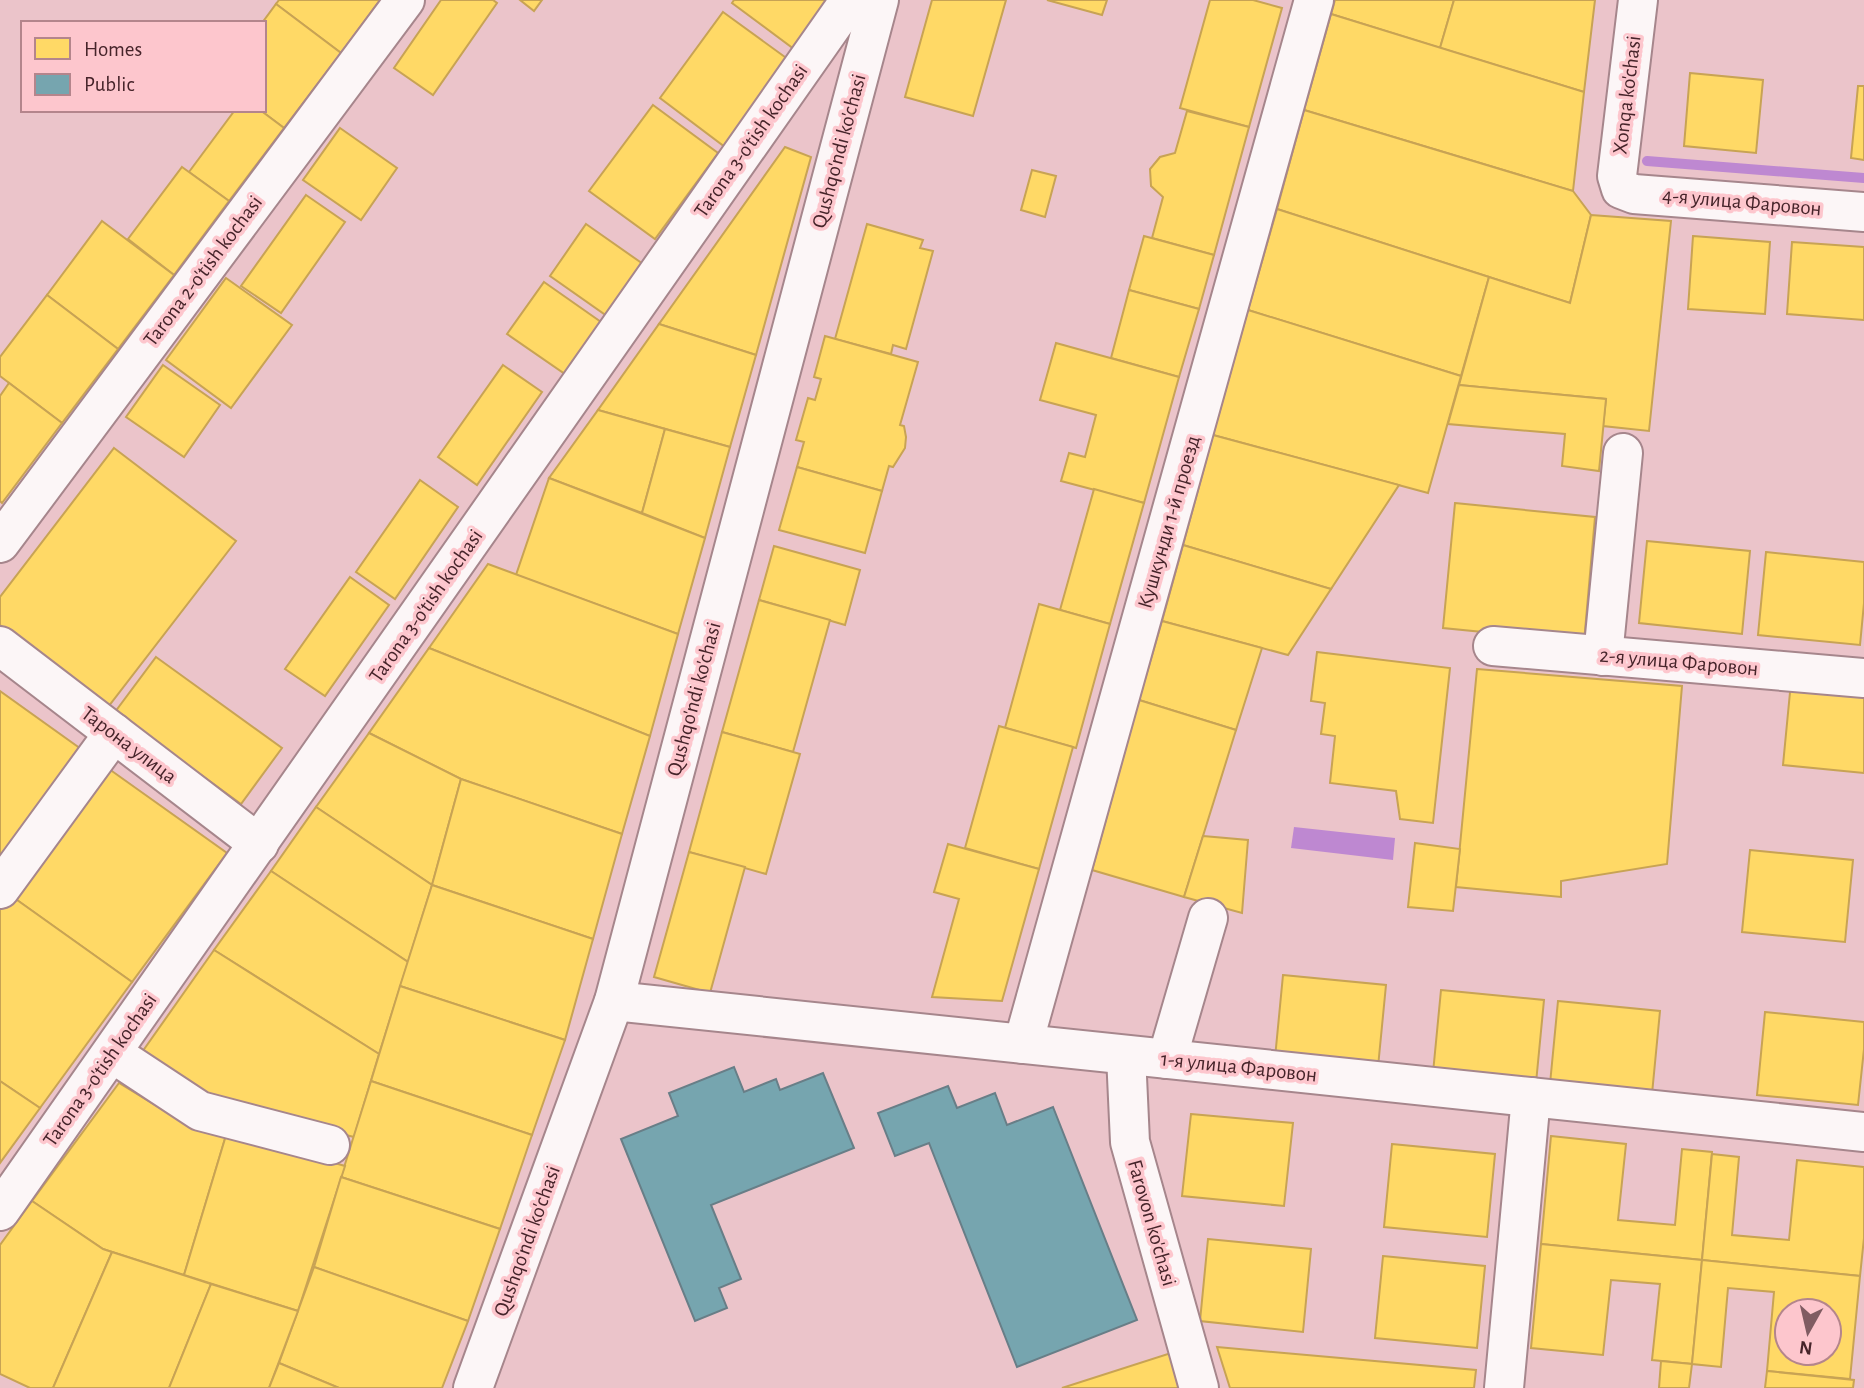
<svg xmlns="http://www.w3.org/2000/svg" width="1864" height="1388" viewBox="0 0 1864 1388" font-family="'Alegreya Sans',sans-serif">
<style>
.water{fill:#be88d1}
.homes{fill:#ffd966;stroke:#c8a354;stroke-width:2;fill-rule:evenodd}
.public{fill:#76a5af;stroke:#687e87;stroke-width:2}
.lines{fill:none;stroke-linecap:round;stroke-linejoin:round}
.stream{stroke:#be88d1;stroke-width:10}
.minor-casing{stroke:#a6868c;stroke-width:42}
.minor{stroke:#fcf6f7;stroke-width:38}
.labels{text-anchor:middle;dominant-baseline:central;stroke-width:7;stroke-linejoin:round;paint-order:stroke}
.street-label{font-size:21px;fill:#46242a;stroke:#fdc6cd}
</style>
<rect width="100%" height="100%" fill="#ebc4ca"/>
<polygon class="water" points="1294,827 1395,838 1393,860 1291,848"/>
<g class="homes">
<polygon points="279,0 380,0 341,53 276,4"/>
<polygon points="441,0 493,0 497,3 433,95 394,68"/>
<polygon points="520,0 542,0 534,11"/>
<polygon points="734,0 836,0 798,52 732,3"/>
<polygon points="932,0 1006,0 973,116 905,97"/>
<polygon points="1047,0 1107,0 1102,15"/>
<polygon points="1210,0 1253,0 1282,8 1249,127 1180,108"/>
<polygon points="1335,0 1454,0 1440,48 1331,14"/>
<polygon points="1454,0 1595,0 1584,92 1440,48"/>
<polygon points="276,4 341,53 284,128 260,110 264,110 264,23 262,23"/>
<polygon points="723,12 789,60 725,147 660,98"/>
<polygon points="1331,14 1584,92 1573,191 1304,110"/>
<polygon points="1690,73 1763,80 1756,153 1684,146"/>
<polygon points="1858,86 1864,86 1864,160 1851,158"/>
<polygon points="653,105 718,153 655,239 589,191"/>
<polygon points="235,110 260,110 284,128 229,201 189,172"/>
<polygon points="1304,110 1573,191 1591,215 1570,303 1277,209"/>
<polygon points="1187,111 1249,127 1214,255 1152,238 1163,197 1151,186 1150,169 1160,157 1175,153"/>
<polygon points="340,128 397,168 361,220 303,180"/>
<polygon points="785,147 811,157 756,355 659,324"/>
<polygon points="182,167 229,201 174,275 128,239"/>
<polygon points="1032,170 1056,176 1045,217 1021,210"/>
<polygon points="306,195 345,222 281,313 241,286"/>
<polygon points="1277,209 1489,277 1461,376 1248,310"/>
<polygon points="1591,215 1671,221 1649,431 1603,426 1606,399 1459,385 1489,277 1570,303"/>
<polygon points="102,221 174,275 118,349 47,295"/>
<polygon points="586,224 643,264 607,316 550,276"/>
<polygon points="867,224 923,240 920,248 933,251 906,349 893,345 891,354 835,339"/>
<polygon points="1144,236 1214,255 1199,309 1129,290"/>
<polygon points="1693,236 1770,242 1765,314 1688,309"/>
<polygon points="1792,242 1864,247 1864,320 1787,314"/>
<polygon points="226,278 292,325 231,408 166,360"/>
<polygon points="544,282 601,322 565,374 507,334"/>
<polygon points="1129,290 1199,309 1179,377 1111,358"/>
<polygon points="47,295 118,349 62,423 0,376 0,357"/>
<polygon points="1248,310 1461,376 1428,493 1213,435"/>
<polygon points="659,324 756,355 730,447 598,410"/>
<polygon points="825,336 918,362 900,425 904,426 906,437 905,448 893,467 889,466 882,491 797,467 804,442 796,440 808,398 815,400 821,379 814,377"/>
<polygon points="1056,343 1179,377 1144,503 1061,481 1069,453 1085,457 1096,415 1040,400"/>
<polygon points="163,365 220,405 184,457 126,417"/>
<polygon points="503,365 542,392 477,485 438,457"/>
<polygon points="9,383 62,423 2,503 0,501 0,396"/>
<polygon points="1459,385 1606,399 1599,471 1562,466 1565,434 1448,424"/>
<polygon points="598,410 665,429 642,513 549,478"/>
<polygon points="665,429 730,447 705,538 642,513"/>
<polygon points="1213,435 1399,485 1331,589 1183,545"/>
<polygon points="114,448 236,541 108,707 0,625 0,597"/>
<polygon points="797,467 882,491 865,553 779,530"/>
<polygon points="549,478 705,538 678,634 516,575"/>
<polygon points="420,480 458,507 395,599 356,572"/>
<polygon points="1094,489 1144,503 1110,624 1060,610"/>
<polygon points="1455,503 1595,517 1584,642 1443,628"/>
<polygon points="1647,541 1750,551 1742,634 1639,623"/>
<polygon points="1183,545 1331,589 1288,655 1162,621"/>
<polygon points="774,546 860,570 845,625 759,600"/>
<polygon points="1766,552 1864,562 1864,603 1860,645 1758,635"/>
<polygon points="488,564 678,634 650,736 429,648"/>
<polygon points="350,577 389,605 325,696 285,669"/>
<polygon points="759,600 830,620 793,752 722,732"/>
<polygon points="1039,604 1110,624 1076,748 1005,728"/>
<polygon points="1162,621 1262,648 1236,730 1139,700"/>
<polygon points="429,648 650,736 622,834 461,779 369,733"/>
<polygon points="1317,652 1450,668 1433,823 1400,819 1396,791 1330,783 1335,736 1321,734 1325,703 1311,701"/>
<polygon points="156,657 282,748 241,804 115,712"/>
<polygon points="1477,669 1682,686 1667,864 1561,881 1561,897 1456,887"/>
<polygon points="1791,682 1864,689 1864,773 1783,765"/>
<polygon points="0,691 81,749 0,867"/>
<polygon points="1139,700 1236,730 1184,897 1092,870"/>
<polygon points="999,726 1073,747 1039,869 965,848"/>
<polygon points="722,732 800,754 766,874 689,852"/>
<polygon points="369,733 461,779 432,885 316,807"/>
<polygon points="102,764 227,853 132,982 10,895"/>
<polygon points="461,779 622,834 593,939 432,885"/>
<polygon points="316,807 432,885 408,962 271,871"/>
<polygon points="1203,836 1248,840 1242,913 1184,897"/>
<polygon points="1415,843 1460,849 1453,911 1408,907"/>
<polygon points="948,844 1039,869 1002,1001 932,997 959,899 934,892"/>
<polygon points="1750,850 1853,860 1845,942 1742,932"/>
<polygon points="689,852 745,867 710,993 654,977"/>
<polygon points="271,871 408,962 379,1054 214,950"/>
<polygon points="432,885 593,939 565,1040 400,986"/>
<polygon points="10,895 132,982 40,1108 0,1081 0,909"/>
<polygon points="214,950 379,1054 354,1137 204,1100 140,1055"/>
<polygon points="1283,975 1386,985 1378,1067 1275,1058"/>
<polygon points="400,986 565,1040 532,1135 371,1081"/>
<polygon points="1441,990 1544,1000 1536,1083 1433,1073"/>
<polygon points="1558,1001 1660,1011 1652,1094 1550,1084"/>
<polygon points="1765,1012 1864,1022 1864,1049 1858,1105 1757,1095"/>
<polygon points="0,1081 40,1108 0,1163"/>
<polygon points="371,1081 532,1135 500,1229 341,1177"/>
<polygon points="119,1083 178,1119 227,1132 184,1275 103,1249 32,1201"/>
<polygon points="1191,1114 1293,1123 1284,1206 1182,1196"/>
<polygon points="227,1132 345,1166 298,1311 184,1275"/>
<polygon points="1551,1136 1626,1144 1618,1220 1675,1225 1682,1149 1712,1152 1702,1260 1541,1244"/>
<polygon points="1392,1144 1495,1154 1487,1237 1384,1227"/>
<polygon points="1712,1154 1739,1157 1732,1235 1789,1240 1797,1160 1864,1167 1864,1238 1860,1276 1702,1260"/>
<polygon points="341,1177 500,1229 468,1321 314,1267"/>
<polygon points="32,1201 103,1249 112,1252 53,1388 30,1388 0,1374 0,1245"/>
<polygon points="1208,1239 1311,1249 1303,1332 1200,1321"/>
<polygon points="1541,1244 1702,1260 1692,1364 1652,1360 1660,1284 1611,1280 1603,1355 1531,1348"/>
<polygon points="112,1252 211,1284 169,1388 53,1388"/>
<polygon points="1383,1256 1485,1266 1477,1348 1375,1338"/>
<path d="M1702 1260 1860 1276 1850 1379 1767 1371 1774 1292 1728 1288 1721 1367 1692 1364ZM1787 1311H1829V1353H1787Z"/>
<polygon points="314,1267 468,1321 442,1388 339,1388 279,1363"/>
<polygon points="211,1284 298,1311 269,1388 169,1388"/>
<polygon points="1217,1347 1476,1370 1474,1388 1230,1388"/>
<polygon points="1171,1353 1179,1388 1062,1388"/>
<polygon points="1661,1361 1692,1364 1689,1388 1659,1388"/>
<polygon points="279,1363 339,1388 269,1388"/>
<polygon points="1767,1371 1854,1380 1853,1388 1765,1388"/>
</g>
<g class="public">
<polygon points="734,1067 744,1092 776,1079 780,1090 823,1073 854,1148 711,1205 741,1279 719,1288 727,1308 695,1321 621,1139 678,1116 669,1093"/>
<polygon points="948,1086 957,1108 995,1093 1007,1125 1053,1107 1137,1320 1017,1367 929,1143 895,1156 878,1113"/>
</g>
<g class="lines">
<polyline class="stream" points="1647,161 1864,178"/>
<defs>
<g id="minor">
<polyline points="1638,0 1617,176 1621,189 1634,194 1864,212"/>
<polyline points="0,543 405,0"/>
<polyline points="0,646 259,844"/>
<polyline points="1493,646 1864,678"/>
<polyline points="1603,656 1623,453"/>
<polyline points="0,889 114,733"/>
<polyline points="614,1001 1864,1132"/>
<polyline points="1023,1044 1314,0"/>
<polyline points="112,1053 200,1111 330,1145"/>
<polyline points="1126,1055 1130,1142 1199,1388"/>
<polyline points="1167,1059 1208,918"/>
<polyline points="0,1211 850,0"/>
<polyline points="473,1388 614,1001 879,0"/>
<polyline points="1504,1388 1531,1097"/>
</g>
</defs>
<use href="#minor" class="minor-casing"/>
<use href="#minor" class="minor"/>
</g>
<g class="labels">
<g class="street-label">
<text transform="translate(1627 95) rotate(-83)">Xonqa ko'chasi</text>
<text transform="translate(751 141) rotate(-55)">Tarona 3-o'tish kochasi</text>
<text transform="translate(839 151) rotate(-75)">Qushqo'ndi ko'chasi</text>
<text transform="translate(1742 202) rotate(5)">4-я улица Фаровон</text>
<text transform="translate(203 271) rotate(-53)">Tarona 2-o'tish kochasi</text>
<text transform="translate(1169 522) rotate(-74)">Кушкунди 1-й проезд</text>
<text transform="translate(426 606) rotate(-55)">Tarona 3-o'tish kochasi</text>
<text transform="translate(1679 662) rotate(5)">2-я улица Фаровон</text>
<text transform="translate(694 699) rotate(-75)">Qushqo'ndi ko'chasi</text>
<text transform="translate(129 745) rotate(37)">Тарона улица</text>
<text transform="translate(1239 1067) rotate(6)">1-я улица Фаровон</text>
<text transform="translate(100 1070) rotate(-55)">Tarona 3-o'tish kochasi</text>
<text transform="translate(1152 1223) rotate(74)">Farovon ko'chasi</text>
<text transform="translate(527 1241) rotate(-70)">Qushqo'ndi ko'chasi</text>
</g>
</g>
<rect x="21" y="21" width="245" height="91" fill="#fdc6cd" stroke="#b4858c" stroke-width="2"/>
<rect x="35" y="38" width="35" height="21" fill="#ffd966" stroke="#b4858c" stroke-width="2"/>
<text x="84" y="56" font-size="21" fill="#46242a">Homes</text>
<rect x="35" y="74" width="35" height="21" fill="#76a5af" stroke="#b4858c" stroke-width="2"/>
<text x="84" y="91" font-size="21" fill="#46242a">Public</text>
<g transform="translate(1808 1332) rotate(188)"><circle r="33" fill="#fdc6cd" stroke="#b4858c" stroke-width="2"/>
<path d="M0-5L12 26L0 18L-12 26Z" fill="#805c62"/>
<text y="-10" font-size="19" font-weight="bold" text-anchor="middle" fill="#46242a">N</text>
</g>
</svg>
